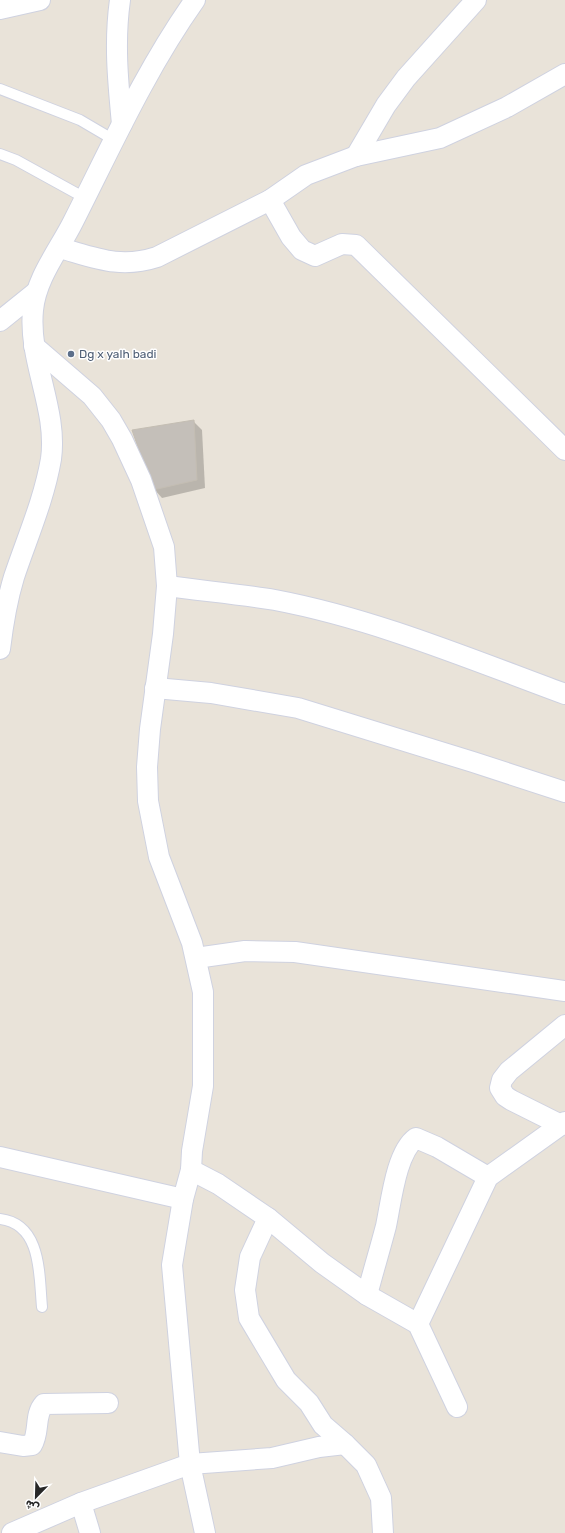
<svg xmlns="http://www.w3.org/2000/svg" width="565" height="1533" viewBox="0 0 565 1533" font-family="Rubik,'Noto Naskh Arabic',sans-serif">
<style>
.shadow{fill:#0003}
.building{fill:#c4bfb9;stroke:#c4beb3}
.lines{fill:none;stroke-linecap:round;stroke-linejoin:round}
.service-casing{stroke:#cfd2e0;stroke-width:12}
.minor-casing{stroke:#cfd2e0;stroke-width:22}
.service{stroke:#fff;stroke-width:10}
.minor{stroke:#fff;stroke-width:20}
.service-dot{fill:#5c6f8a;stroke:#fff;stroke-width:1.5}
.labels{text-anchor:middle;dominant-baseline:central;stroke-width:3;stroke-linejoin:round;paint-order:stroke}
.service-label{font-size:12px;fill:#4e5e75;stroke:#fff;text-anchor:start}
</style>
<rect width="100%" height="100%" fill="#e9e3d9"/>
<polygon class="shadow" points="193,421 202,430 205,488 162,498 154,489"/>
<polygon class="building" points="194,420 197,480 153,490 132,430"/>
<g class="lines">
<defs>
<g id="service">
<polyline points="0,89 80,120 114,140"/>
<polyline points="0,154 16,160 85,198"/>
<path d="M0 1219C42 1224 39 1275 42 1307"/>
</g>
<g id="minor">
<path d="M120 0C114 42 118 82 122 124"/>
<polyline points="0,9 40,0"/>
<polyline points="356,156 386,105 406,78 476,0"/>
<polyline points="270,200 291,237 302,250 315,256 342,244 356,245 565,450"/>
<path d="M60 248C96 258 120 269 157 257L270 200 306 175 356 156 440 138 507 107 565 74"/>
<polyline points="0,321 36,292"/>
<path d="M167 586C203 591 239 594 275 600 375 619 470 659 565 694"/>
<path d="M0 649C3 624 7 600 14 577 27 538 44 500 51 459 58 409 28 361 33 310 36 278 59 250 73 222 111 147 146 69 195 0"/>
<polyline points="155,688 211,693 298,708 473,762 565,792"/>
<polyline points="196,958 245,951 295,952 565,991"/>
<polyline points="561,1125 511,1100 505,1096 500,1088 502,1080 509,1071 565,1025"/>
<polyline points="0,1157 183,1199"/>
<polyline points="191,1170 218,1184 268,1218 322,1263 367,1295 418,1324 457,1407"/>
<path d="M367 1295C373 1272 380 1249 386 1226 391 1203 396 1152 416 1138L437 1147 488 1177"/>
<polyline points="418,1324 488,1177 565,1122"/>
<path d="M0 1442 23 1446 32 1445C40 1432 34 1415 44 1404L108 1403"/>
<polyline points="345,1444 366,1465 381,1498 383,1533"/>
<polyline points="81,1503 90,1533"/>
<polyline points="12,1533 81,1503 190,1464 172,1265 183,1199 191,1170 192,1151 203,1086 203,992 192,943 159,857 148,801 147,767 150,729 163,634 167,586 164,547 141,480 122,439 111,420 92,396 34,346"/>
<polyline points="205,1533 190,1464 272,1458 319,1447 345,1444 323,1425 309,1403 286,1380 249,1318 245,1290 250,1257 268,1218"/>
</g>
</defs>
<use href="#service" class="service-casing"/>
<use href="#minor" class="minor-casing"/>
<use href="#service" class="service"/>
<use href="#minor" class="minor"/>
</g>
<circle class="service-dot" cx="71" cy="354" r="4"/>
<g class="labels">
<g class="service-label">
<text x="79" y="354">Dg x yalh badi</text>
</g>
</g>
<g transform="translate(36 1497) rotate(203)" stroke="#ffffff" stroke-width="3" paint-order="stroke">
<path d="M0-3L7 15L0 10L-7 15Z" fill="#272727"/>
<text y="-6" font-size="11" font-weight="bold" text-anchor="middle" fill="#272727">ش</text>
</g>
</svg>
